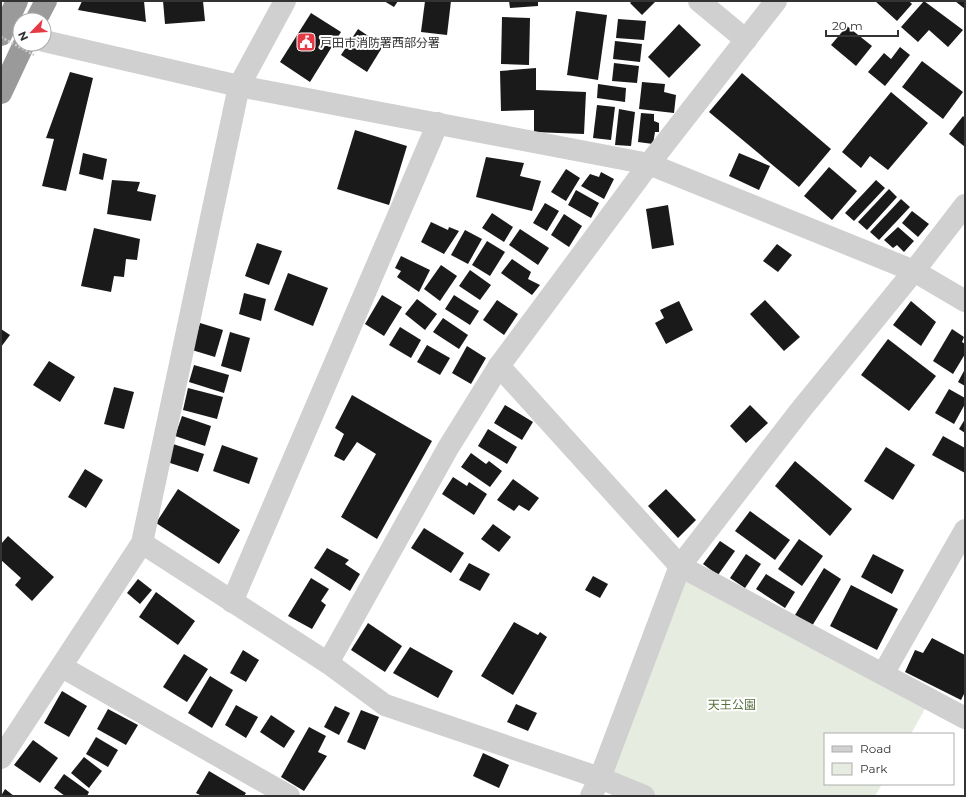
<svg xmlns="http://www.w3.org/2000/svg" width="966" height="797" viewBox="0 0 966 797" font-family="Montserrat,'Noto Sans JP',sans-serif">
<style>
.green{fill:#e6ecdf}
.building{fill:#1a1a1a}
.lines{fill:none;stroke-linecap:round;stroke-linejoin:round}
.minor{stroke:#d0d0d0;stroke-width:22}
.highway{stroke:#9a9a9a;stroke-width:22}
.path-bridge{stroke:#cdcdcd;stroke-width:2.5;stroke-dasharray:2 2;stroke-linecap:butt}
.labels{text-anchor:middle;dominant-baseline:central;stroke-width:4;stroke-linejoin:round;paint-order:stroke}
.poi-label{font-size:12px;fill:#333;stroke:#fff;text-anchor:start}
.park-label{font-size:12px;fill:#56703f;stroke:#fff}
</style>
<rect width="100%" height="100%" fill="#fff"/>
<polygon class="green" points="683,574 927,705 911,734 825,734 825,784 882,784 875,796 658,796 607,775"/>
<g class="building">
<polygon points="82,1 144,1 146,22 78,10"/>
<polygon points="163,1 203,1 205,21 165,24"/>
<polygon points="384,1 398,1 394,7"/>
<polygon points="425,1 451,1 447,35 421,32"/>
<polygon points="509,1 538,1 538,6 510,8"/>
<polygon points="632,1 656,1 642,15 630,3"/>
<polygon points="875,1 909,1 912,4 897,21"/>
<polygon points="924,1 963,30 948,47 929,30 918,42 901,27"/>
<polygon points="955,1 965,1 965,9"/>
<polygon points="576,11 607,15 598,80 567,75"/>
<polygon points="311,13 341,32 310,82 280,62"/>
<polygon points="502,17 530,18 529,65 501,64"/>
<polygon points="618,19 646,21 644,40 616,38"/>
<polygon points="679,24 701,45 669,78 648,57"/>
<polygon points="847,26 872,46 856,66 831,45"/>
<polygon points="358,29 383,46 367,72 341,55"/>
<polygon points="615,41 642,44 640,62 613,59"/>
<polygon points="900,47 910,55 885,86 868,72 884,53 891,59"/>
<polygon points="922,61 963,92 943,119 902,87"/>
<polygon points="614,63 639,66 637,83 612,81"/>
<polygon points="536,68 536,90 586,92 584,134 534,132 534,110 501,111 500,71"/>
<polygon points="70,72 93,78 66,191 42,186 54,139 46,138"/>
<polygon points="742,73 831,149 799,187 709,112"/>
<polygon points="642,82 665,84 664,92 676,95 674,113 639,109"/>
<polygon points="598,84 626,88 625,102 597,98"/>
<polygon points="891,92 928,123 888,170 870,156 861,168 842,152"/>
<polygon points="597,105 615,107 611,140 593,138"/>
<polygon points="619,109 635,112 631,146 615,145"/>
<polygon points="641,113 654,114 654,121 659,123 659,132 655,132 653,144 638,142"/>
<polygon points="963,116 965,118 965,147 949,134"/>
<polygon points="355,130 407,146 389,205 337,189"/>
<polygon points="83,153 107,159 103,180 79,174"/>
<polygon points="739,153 770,166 759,190 729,176"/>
<polygon points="486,157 524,163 520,176 541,181 532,211 476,197"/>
<polygon points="829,167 857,191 832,220 804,196"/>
<polygon points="566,169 580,178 566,201 551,192"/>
<polygon points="601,172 614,179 604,199 581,186 590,174 599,177"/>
<polygon points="112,180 140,182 137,191 156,195 151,221 107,214"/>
<polygon points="876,180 885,188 854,221 845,213"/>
<polygon points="889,189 897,197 867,230 858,222"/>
<polygon points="576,190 599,203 591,218 568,205"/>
<polygon points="901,199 910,207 879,240 870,232"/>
<polygon points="545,203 559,211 547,231 533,223"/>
<polygon points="668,205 674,245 652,249 646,209"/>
<polygon points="912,211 929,224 918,237 902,223"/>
<polygon points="492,213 513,227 504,242 482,228"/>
<polygon points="564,214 582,226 569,247 551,235"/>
<polygon points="431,222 448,230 449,227 459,231 444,254 421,242"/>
<polygon points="898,227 914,241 904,252 897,245 893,248 884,240"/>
<polygon points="94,228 140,239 137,260 126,259 124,277 114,276 111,292 81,286"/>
<polygon points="520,229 549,248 538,265 509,245"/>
<polygon points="465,230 482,239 468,264 451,255"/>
<polygon points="487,241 505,252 490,276 472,265"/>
<polygon points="257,243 282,251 269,285 245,276"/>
<polygon points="777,244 792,255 778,272 763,261"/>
<polygon points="401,256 430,270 419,292 397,277 401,271 395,268"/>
<polygon points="512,259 531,272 528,279 540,285 532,295 501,273"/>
<polygon points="441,265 457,276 440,301 424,289"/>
<polygon points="470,270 491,285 480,300 459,286"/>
<polygon points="288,273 328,288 313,326 274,310"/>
<polygon points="244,293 266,299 261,321 239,314"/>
<polygon points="382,295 402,307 384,336 365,324"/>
<polygon points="454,295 479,311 470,325 445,309"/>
<polygon points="417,299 437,314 425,330 405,314"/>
<polygon points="497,300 518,314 504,335 483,320"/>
<polygon points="765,300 800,337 784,351 750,314"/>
<polygon points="679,301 693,330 666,344 655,323 664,318 660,310"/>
<polygon points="911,301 936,322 921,346 893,325"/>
<polygon points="443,318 468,335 459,349 433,332"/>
<polygon points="200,323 223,330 215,357 192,350"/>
<polygon points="400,327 421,340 411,358 389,345"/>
<polygon points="1,329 10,335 1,347"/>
<polygon points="952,329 964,337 962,342 965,344 965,354 953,374 933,361"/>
<polygon points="230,332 250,338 241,372 221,366"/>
<polygon points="888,339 936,376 909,411 861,375"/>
<polygon points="427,345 450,358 440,375 417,362"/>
<polygon points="467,346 486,358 471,384 452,373"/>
<polygon points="49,361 75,377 60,402 33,385"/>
<polygon points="194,365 229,375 224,393 189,382"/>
<polygon points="965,369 965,386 958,382"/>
<polygon points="114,387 134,392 124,429 104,424"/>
<polygon points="188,388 223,397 217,419 183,410"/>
<polygon points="949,389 965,398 965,404 954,424 935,413"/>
<polygon points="352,395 432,441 377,539 341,517 376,454 357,442 344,461 334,456 344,434 335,428"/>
<polygon points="505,405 533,422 522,440 494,423"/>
<polygon points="750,405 768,423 746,443 730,426"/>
<polygon points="182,416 211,426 205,446 175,436"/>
<polygon points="965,419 965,433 959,429"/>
<polygon points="488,429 517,447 507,464 478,446"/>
<polygon points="943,436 965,448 965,473 932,455"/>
<polygon points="173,444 204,454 198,472 167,462"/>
<polygon points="222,445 258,458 249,484 213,471"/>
<polygon points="886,447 915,465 893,500 864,481"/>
<polygon points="471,453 486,464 489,461 502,471 490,487 461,467"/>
<polygon points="795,461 852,509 830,536 775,486"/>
<polygon points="85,469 103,480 86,508 68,497"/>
<polygon points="453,477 467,486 469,482 487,494 474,515 442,494"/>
<polygon points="513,479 539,498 529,511 519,505 514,511 497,500"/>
<polygon points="178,489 240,530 219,564 156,523"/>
<polygon points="666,489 696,520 678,538 648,506"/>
<polygon points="750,511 790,540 775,560 735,531"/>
<polygon points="493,524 511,537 499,552 481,539"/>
<polygon points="424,528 464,553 451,573 411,548"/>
<polygon points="8,536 54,577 32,601 15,585 21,578 1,560 1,544"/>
<polygon points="799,539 823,556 802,586 778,569"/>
<polygon points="720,541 735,551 718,575 703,564"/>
<polygon points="327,548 349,560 345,564 360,574 350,591 314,568"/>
<polygon points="746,554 761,564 745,588 730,578"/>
<polygon points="873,554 904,570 892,594 861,577"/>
<polygon points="469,563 490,574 480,591 459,580"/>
<polygon points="824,568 841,579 812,626 795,615"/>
<polygon points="766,574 795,592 785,608 756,589"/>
<polygon points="593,576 608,584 600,598 585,590"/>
<polygon points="311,578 329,589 321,601 326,605 312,629 288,616"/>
<polygon points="138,579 152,590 140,604 127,593"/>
<polygon points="851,585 898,609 877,650 830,626"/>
<polygon points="156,592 195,621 178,645 139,617"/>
<polygon points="514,622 538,635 540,632 547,637 513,695 481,676"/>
<polygon points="368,623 402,646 385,672 351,650"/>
<polygon points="932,638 965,655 965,692 961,700 905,672 915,650 923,653"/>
<polygon points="410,647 453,671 438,698 393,673"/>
<polygon points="243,650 259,660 246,682 230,673"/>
<polygon points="184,654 208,669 187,702 163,687"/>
<polygon points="210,676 233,690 212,728 188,713"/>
<polygon points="62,691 87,706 69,737 44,723"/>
<polygon points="516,704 537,713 528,731 507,722"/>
<polygon points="236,705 258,717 246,738 225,725"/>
<polygon points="335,706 350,713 339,735 324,727"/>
<polygon points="108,709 138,725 126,745 97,729"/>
<polygon points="361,710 379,717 365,750 347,742"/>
<polygon points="271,715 295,731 284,748 260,732"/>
<polygon points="309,727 326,736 318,752 327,756 304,791 281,777"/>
<polygon points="96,737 118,750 108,767 86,754"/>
<polygon points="33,740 58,758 40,783 14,765"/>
<polygon points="483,753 509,765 499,788 473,776"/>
<polygon points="84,757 102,771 89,788 71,773"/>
<polygon points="209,771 246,793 244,796 202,796 196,793"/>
<polygon points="64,774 89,792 87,796 65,796 54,788"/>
<polygon points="5,789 14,796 1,796"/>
</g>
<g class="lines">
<g class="minor">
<polyline points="699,1 746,40"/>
<polyline points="44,41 239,86 649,164 914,271 965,301"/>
<polyline points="499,366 680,566 965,718"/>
<polyline points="142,543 328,663 385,705 600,778 644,796"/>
<polyline points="232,602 438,123"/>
<polyline points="328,663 448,448 499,366 649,164 776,1"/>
<polyline points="62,667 289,796"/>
<polyline points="883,674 965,530"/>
<polyline points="1,758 142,543 239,86 285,1"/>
<polyline points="591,796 600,778 680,566 799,412 914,271 965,205"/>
</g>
<g class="highway">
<polyline points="36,20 46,1"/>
<polyline points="1,35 17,1"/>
<polyline points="1,93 24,44"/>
</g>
<polyline class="path-bridge" points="1,37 34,55"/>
</g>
<defs>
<symbol id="civic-square" viewBox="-11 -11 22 22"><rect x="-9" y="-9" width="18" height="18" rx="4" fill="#e63946" stroke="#fff"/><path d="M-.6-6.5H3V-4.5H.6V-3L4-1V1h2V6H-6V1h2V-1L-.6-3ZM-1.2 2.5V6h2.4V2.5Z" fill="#fff"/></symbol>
</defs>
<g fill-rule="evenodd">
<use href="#civic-square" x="295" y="31" width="22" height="22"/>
</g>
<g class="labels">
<g class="poi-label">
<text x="320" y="42">戸田市消防署西部分署</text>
</g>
<g class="park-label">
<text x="732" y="704">天王公園</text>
</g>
</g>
<rect width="966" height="797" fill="none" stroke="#333333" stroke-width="4"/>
<rect x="824" y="733" width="130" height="52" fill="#ffffff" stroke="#adadad"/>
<rect x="832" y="746" width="20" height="6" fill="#d0d0d0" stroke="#adadad"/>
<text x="860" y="753" font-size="12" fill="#333333">Road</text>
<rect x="832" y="763" width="20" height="12" fill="#e6ecdf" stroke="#adadad"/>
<text x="860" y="773" font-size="12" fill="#333333">Park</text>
<g transform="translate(32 32) rotate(245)"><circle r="19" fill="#ffffff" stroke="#adadad"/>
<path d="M0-3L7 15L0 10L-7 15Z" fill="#e63946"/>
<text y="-6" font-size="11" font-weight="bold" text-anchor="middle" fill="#333333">N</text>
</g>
<path d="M826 30v6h72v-6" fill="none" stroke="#333333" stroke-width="2"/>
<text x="832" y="30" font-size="12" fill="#333333" stroke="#ffffff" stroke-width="3" paint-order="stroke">20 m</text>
</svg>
